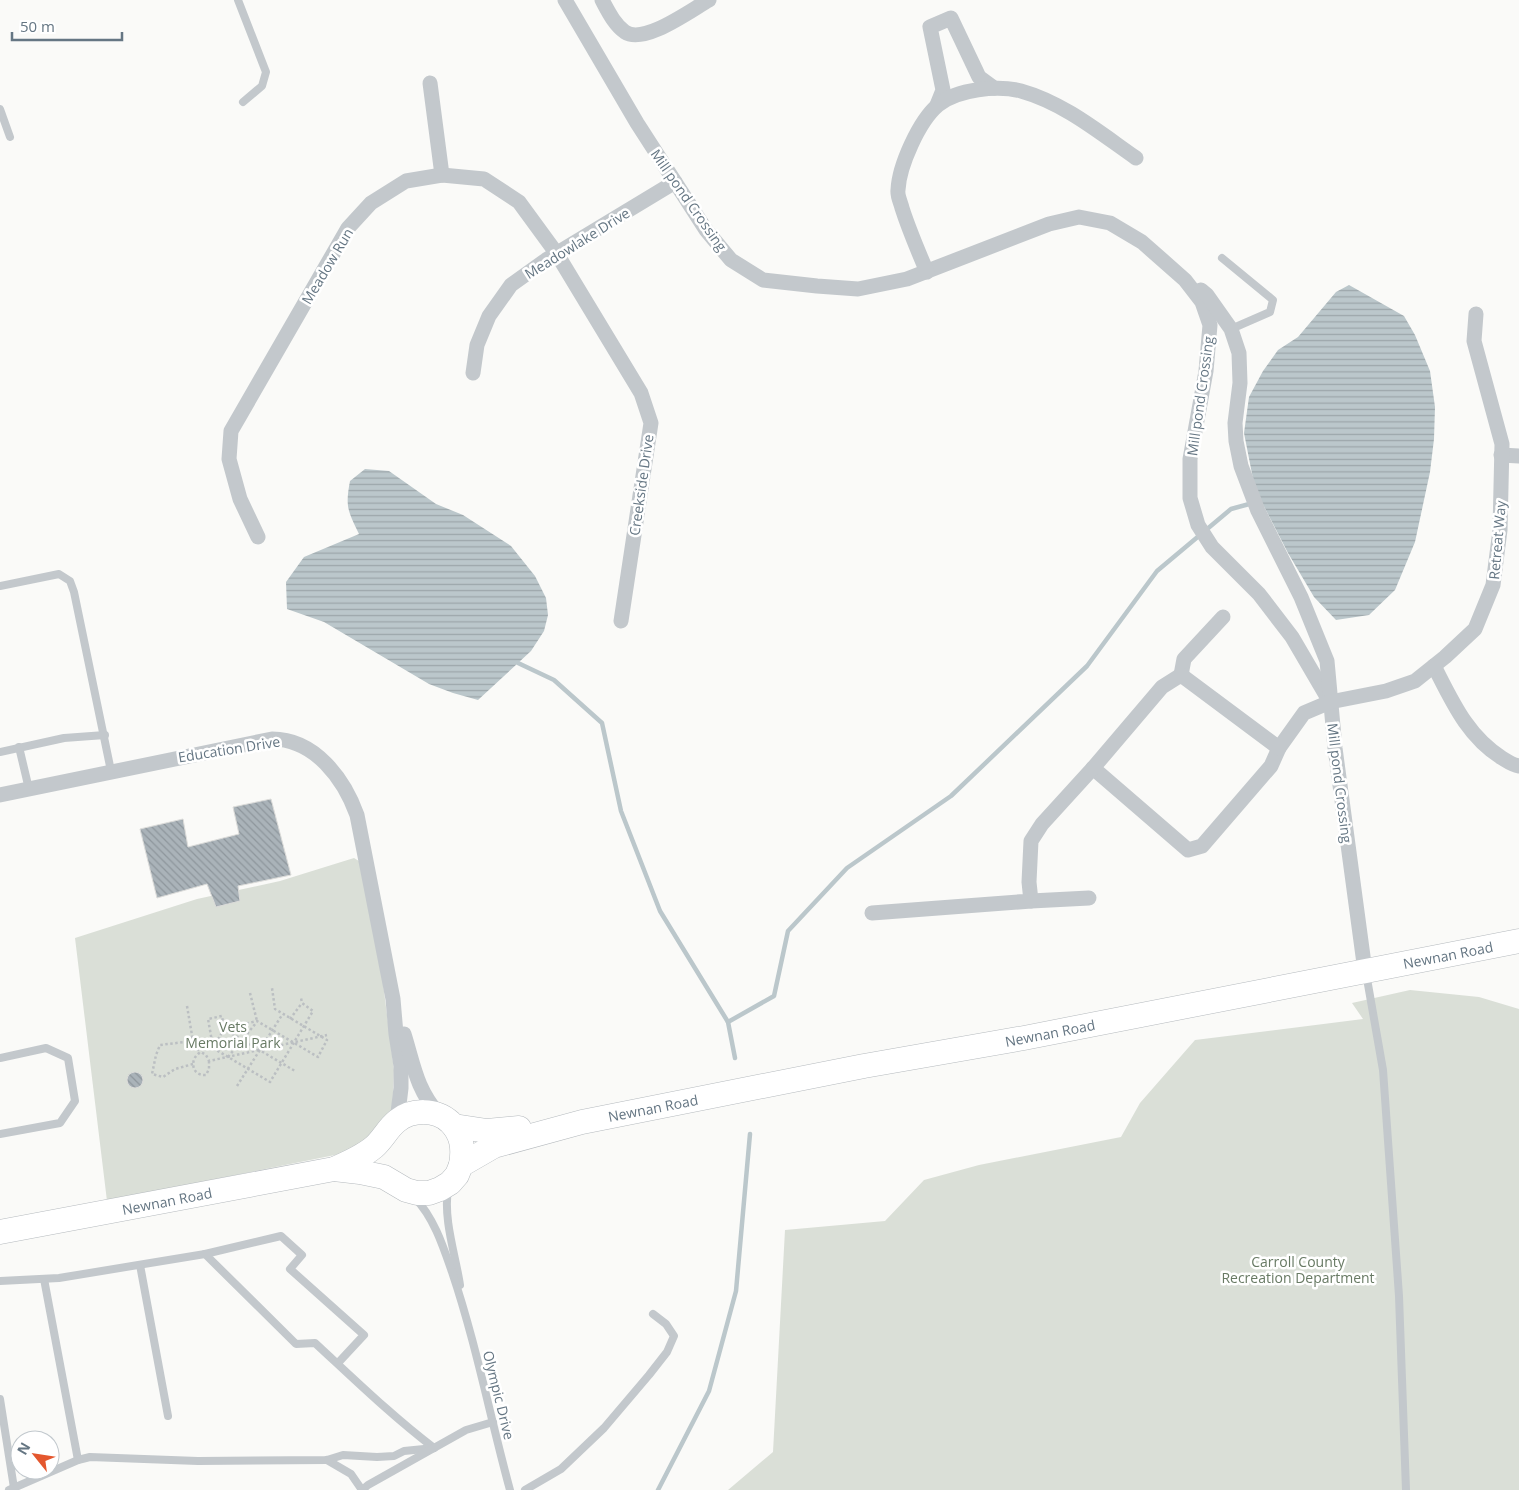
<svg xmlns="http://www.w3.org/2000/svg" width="1519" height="1490" viewBox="0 0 1519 1490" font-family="'Open Sans',sans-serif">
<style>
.green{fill:#dadfd7}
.water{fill:url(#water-rules)}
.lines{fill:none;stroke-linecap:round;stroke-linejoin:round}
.stream{stroke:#bbc7cb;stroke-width:4.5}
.building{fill:url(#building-back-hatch);stroke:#dcdcda}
.primary-casing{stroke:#b5babe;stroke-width:25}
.path{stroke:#bbbfc2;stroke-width:2.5;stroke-dasharray:2.5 2.5;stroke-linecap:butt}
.service{stroke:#c3c8cc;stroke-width:8}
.minor{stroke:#c3c8cc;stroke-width:15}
.primary{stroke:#fff;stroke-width:24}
.labels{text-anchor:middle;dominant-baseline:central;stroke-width:5;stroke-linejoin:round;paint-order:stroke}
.street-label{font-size:14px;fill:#657683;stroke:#fff}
.park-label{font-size:14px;fill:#687a64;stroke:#fff}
</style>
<defs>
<pattern id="water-rules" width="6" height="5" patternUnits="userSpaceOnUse" patternTransform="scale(1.25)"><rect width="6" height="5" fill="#bbc7cb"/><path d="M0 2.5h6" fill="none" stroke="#9ca6aa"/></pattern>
<pattern id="building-back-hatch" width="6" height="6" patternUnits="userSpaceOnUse" patternTransform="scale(1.25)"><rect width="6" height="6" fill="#aab3b9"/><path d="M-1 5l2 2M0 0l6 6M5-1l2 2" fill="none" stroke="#8e969c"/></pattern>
</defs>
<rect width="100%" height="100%" fill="#fafaf8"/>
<g class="green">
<polygon points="354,858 367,866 369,873 394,1070 392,1115 355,1151 107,1201 75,938 197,899 280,881"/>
<polygon points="1410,990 1479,997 1519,1009 1519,1490 728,1490 773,1452 785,1230 885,1221 924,1180 979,1165 1121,1137 1140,1103 1195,1040 1363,1019 1352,1003"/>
</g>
<g class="water">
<polygon points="1349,285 1404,316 1415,335 1430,371 1435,407 1434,439 1430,472 1415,542 1395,590 1369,615 1336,620 1314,597 1288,553 1255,489 1244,433 1249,397 1263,371 1278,350 1298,337 1336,292"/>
<path d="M365 469 389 471 436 504 463 515 511 546 535 576 546 598 548 615 544 631 531 651 478 700 453 693 429 684 324 622 287 609 286 582 304 557 359 534C348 511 345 507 350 481Z"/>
</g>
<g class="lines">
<g class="stream">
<polyline points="518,663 554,680 602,723 621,811 660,911 728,1022 735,1058"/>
<polyline points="728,1022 774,996 788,931 847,868 951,796 1087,666 1157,571 1231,509 1253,503"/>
<polyline points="658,1490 709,1391 736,1291 750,1134"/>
</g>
</g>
<g class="building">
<polygon points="271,799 291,875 238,886 240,901 216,907 207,884 157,898 140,829 183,819 188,847 239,834 233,807"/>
<circle cx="135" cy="1080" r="8"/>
</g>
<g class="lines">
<defs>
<g id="primary">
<polyline points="454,1126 487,1131 519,1128"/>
<polyline points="334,1169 360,1172 384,1177 406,1190 417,1193 429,1193 440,1189 450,1183 457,1175 461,1165 494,1146 582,1122 864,1066 1024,1038 1519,941"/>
<path d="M0 1232 334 1169C348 1163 362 1157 374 1147 383 1139 388 1128 397 1121 412 1109 436 1109 450 1122 462 1134 464 1148 461 1165"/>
</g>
</defs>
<use href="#primary" class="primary-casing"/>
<g class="path">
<polyline points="250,993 257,1021"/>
<polyline points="187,1006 194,1047 201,1052"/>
<polyline points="290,1019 302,1003"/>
<polyline points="213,1047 208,1019 222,1016 224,1029 295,1071"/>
<polyline points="213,1048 224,1029 257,1021 318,1057 327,1040 275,1009 272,988"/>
<polyline points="213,1048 270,1082 313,1011 302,1003 301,998"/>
<polyline points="228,1057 256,1023"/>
<path d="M209 1061V1069L206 1075C191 1076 189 1058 201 1052L206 1055 209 1061 327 1035"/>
<polyline points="193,1064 175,1069 163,1077 152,1074 156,1055 160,1045 193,1041"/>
<polyline points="237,1086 282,1015"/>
</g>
<g class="service">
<polyline points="238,0 266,72 262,86 243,102"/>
<polyline points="0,109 10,137"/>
<polyline points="1222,258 1273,300 1270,312 1231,329"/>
<polyline points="0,586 59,574 70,581 74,592 111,771"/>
<polyline points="19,747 29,789"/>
<polyline points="0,752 64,738 105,735"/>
<polyline points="1366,973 1383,1070 1399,1296 1406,1490"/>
<polyline points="0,1058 46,1048 68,1058 75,1101 60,1123 0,1134"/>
<path d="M448 1190C443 1219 456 1257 460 1285"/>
<path d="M415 1198C434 1218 443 1246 452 1272 476 1343 490 1417 510 1490"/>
<polyline points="140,1265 168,1416"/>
<polyline points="44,1279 78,1460"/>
<polyline points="0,1281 59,1278 205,1254"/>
<path d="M338 1363 364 1335 290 1269 302 1255 281 1236 205 1254 296 1344 315 1343C354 1379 392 1416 434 1448"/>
<polyline points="0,1399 14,1488"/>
<polyline points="327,1460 351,1474 362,1490"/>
<polyline points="9,1490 78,1460 90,1457 198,1461 327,1460 343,1455 377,1457 394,1456 404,1451 434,1448"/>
<polyline points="362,1490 368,1485 466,1430 493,1422"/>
<polyline points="525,1490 561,1469 604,1428 649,1375 667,1352 674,1336 666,1324 653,1314"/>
</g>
<g class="minor">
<polyline points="565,0 637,123 706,230 731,260 763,280 817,286 858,289 907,279 1049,224 1079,217 1110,223 1142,242 1185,280 1202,302 1210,325 1206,371 1190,459 1190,498 1198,525 1212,547 1259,594 1292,637 1330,702"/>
<path d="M602 0C608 11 614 24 625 32 644 45 691 10 709 0"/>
<polyline points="430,83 442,175"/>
<polyline points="937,105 943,90 930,27 951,18 979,77 994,88"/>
<path d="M927 272C918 251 909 230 902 208 901 203 897 196 898 190 899 166 919 121 938 105 957 89 998 85 1021 91 1064 103 1100 133 1136 158"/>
<polyline points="1201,290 1207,295 1231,329 1239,353 1240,383 1235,423 1236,441 1241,466 1258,511 1301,597 1327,661 1335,748 1365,971"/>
<polyline points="473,373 477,345 489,316 511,285 546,260 675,182"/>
<polyline points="1501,455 1519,456"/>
<polyline points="258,537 240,499 229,459 231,431 348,228 371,203 406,181 442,175 484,179 519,202 557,254 641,393 651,423 621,621"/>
<path d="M1434 666C1452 701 1467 736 1502 758 1507 761 1512 765 1519 766"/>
<polyline points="1181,675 1184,659 1223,617"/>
<polyline points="1093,768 1188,850 1202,846 1271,766 1279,748"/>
<path d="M0 795 272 739C315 739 344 779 357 815L393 999 396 1034 401 1066V1088L397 1121"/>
<polyline points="1031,901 1089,898"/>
<polyline points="872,913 1031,901 1029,882 1031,841 1042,824 1093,768 1162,687 1181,675 1279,748 1304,713 1330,702 1386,691 1415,681 1445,657 1475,629 1493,585 1500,530 1502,444 1474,341 1476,314"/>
<path d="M404 1034C414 1066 416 1088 439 1115"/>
</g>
<use href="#primary" class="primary"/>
</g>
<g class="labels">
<g class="street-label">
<text transform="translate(689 200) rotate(55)">Mill pond Crossing</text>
<text transform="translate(577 243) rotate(-32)">Meadowlake Drive</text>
<text transform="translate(327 266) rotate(-59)">Meadow Run</text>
<text transform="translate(1200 396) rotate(-82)">Mill pond Crossing</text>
<text transform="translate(641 485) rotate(-82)">Creekside Drive</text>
<text transform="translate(1497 540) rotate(-85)">Retreat Way</text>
<text transform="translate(229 749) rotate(-9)">Education Drive</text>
<text transform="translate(1340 783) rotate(83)">Mill pond Crossing</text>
<text transform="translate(1448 955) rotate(-11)">Newnan Road</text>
<text transform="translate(1050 1033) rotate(-11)">Newnan Road</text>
<text transform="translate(653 1108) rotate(-11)">Newnan Road</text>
<text transform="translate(167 1201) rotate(-11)">Newnan Road</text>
<text transform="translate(499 1395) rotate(76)">Olympic Drive</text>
</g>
<g class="park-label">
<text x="233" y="1026">Vets<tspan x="233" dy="16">Memorial Park</tspan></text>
<text x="1298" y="1261">Carroll County<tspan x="1298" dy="16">Recreation Department</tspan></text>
</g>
</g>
<g transform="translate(35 1455) rotate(300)"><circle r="24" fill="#ffffff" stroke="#c1c8cd"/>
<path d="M0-4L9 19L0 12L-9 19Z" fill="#e4572e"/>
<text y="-8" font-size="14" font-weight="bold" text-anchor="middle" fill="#657683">N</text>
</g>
<path d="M12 32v8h110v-8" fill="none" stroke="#657683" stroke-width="2.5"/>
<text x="20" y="32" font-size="15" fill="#657683" stroke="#ffffff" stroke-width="4" paint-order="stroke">50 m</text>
</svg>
